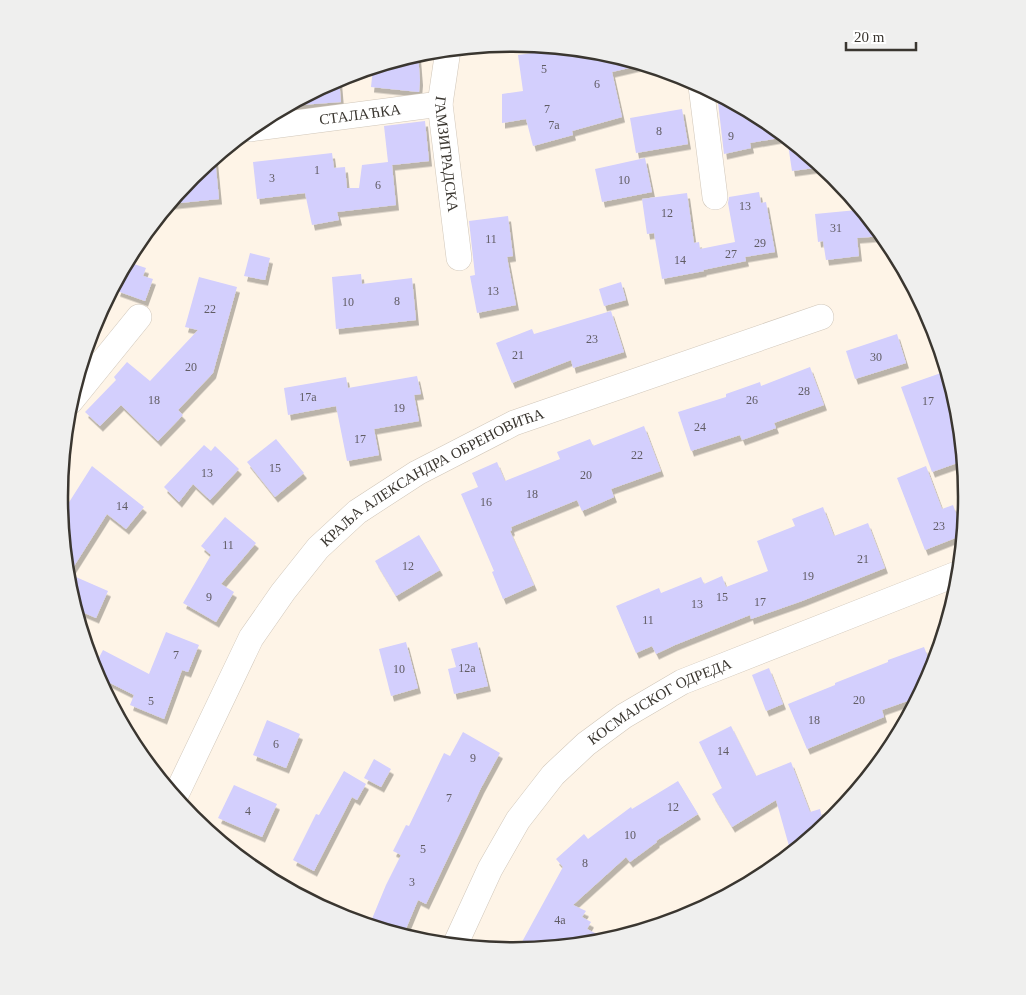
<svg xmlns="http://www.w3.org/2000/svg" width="1026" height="995" viewBox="0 0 1026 995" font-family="'Times New Roman',serif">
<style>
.building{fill:#d3cffd;filter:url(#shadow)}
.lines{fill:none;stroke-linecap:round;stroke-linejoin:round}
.minor-casing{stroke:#d1c7ba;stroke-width:26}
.minor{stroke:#fff;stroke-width:25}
.labels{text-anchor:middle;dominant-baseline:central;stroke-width:4;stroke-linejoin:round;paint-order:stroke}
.number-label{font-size:12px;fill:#605c63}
.street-label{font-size:15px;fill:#3a3630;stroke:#fff}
.rim{fill:none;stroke:#3a3630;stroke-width:2.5}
</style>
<defs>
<filter id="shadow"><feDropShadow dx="3" dy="5.5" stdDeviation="0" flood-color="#0004"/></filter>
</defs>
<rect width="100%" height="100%" fill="#fef4e7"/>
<g class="building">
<polygon points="563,49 602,53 642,65 612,72 622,117 572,131 573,135 533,146 526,119 502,123 502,94 523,91 518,55"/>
<polygon points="418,55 420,80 419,92 371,87 373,68"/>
<polygon points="339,79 341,102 287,106 324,86"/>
<polygon points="717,94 765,120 785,137 750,143 751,148 724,154"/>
<polygon points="682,109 688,144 636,153 630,118"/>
<polygon points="425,121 429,161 392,165 396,205 337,212 339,220 312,225 305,193 257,199 253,162 332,153 334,168 345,167 347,188 359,188 362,165 388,162 384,126"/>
<polygon points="787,138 806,154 822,167 792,171"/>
<polygon points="215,158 219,199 170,204 192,176"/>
<polygon points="645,158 652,192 602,202 595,169"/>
<polygon points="759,192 761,203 766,202 775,252 745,257 746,261 703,270 704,271 662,279 654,233 647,234 642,199 687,193 694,243 699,242 700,249 735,242 728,203 729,197"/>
<polygon points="857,210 861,210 883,236 857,238 859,256 826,260 823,241 818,242 815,214"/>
<polygon points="508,216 513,256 507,257 516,305 477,313 470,276 475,275 469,221"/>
<polygon points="250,253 270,258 265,280 244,276"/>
<polygon points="128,262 146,268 143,276 153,279 145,301 117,291"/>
<polygon points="361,274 362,284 412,278 416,320 336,329 332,277"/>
<polygon points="199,277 237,287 213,373 178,410 183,415 158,441 121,405 100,426 85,412 116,380 114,377 127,362 150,381 198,330 185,327"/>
<polygon points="621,282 626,300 604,306 599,289"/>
<polygon points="611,311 624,352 573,368 571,360 512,383 496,343 532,329 534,334"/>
<polygon points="897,334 906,363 855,379 846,351"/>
<polygon points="810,367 824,405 774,423 776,428 742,440 740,435 691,451 678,412 726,397 726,394 760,382 761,386"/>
<polygon points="941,373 960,428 963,461 932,472 901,387"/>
<polygon points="417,376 421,394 414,395 419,421 374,429 379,455 347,461 336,406 288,415 284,388 346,377 348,388"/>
<polygon points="644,426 661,471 611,489 614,497 582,511 577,500 511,527 512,530 510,531 534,585 503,599 492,572 494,571 461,494 478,487 472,473 497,462 505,481 560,459 557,452 590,439 593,446"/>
<polygon points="276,439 304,473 275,497 247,462"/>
<polygon points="204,445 211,451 215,446 239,469 210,500 193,484 179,502 164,487"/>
<polygon points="92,466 144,507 126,529 107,514 69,574 108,591 96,618 75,609 68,586 61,515"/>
<polygon points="926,466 942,509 953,505 963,532 963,535 925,550 897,478"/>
<polygon points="823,507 834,536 868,523 885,568 802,601 751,619 750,615 675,645 656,654 652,646 636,653 616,606 659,588 661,593 701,577 704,584 722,576 726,587 768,571 757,541 795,526 792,519"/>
<polygon points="225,517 256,543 221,584 234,592 216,622 183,603 211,555 201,546"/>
<polygon points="419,535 440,570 396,596 375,561"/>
<polygon points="166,632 199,645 188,672 182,670 164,719 130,705 134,695 96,676 93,669 103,650 149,674"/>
<polygon points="406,642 418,688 391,696 379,649"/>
<polygon points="477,642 488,686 454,694 448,669 456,667 451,649"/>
<polygon points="924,647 933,670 919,697 882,710 884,717 807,749 788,704 835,685 835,683 888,662 888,660"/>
<polygon points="769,668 783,704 766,711 752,675"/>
<polygon points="267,720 300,734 286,768 253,755"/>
<polygon points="731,726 756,776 791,762 810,812 820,809 824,826 805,842 789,846 776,800 732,827 712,794 722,788 699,742"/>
<polygon points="463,732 500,753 481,788 426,904 418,900 403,936 369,926 386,885 401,855 393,851 406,825 409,826 444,753 450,756"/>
<polygon points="374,759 391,769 381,787 364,778"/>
<polygon points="344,771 366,784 357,800 352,797 314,871 293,860 316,814 319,815"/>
<polygon points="678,781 698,814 656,841 657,842 630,862 626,857 573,905 586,911 582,917 591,922 587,929 609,940 601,943 517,951 563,867 556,859 584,834 588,839 631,807 632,809"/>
<polygon points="234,785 277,804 262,837 218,818"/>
</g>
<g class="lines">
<defs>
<g id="minor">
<path id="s1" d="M448 50 440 104 459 258"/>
<polyline points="701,86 715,197"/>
<path id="s2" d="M250 129 440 104"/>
<polyline points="70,402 139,317"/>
<path id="s3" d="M175 797 251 638 283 592 318 548 357 512 417 473 514 423 821 317"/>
<path id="s4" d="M455 945 490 869 518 820 553 775 586 744 624 716 682 682 959 573"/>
</g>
</defs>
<use href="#minor" class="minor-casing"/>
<use href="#minor" class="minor"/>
</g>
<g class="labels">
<g class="number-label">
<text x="544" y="69">5</text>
<text x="597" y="84">6</text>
<text x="547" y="109">7</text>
<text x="554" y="125">7a</text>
<text x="659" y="131">8</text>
<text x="731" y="136">9</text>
<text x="317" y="170">1</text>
<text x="272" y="178">3</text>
<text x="624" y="180">10</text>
<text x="378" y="185">6</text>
<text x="745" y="206">13</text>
<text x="667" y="213">12</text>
<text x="836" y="228">31</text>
<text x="491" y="239">11</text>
<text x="760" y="243">29</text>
<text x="731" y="254">27</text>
<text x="680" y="260">14</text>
<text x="493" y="291">13</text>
<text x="397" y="301">8</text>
<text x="348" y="302">10</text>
<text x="210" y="309">22</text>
<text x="592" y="339">23</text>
<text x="518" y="355">21</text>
<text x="876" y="357">30</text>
<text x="191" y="367">20</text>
<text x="804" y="391">28</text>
<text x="308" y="397">17a</text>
<text x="154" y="400">18</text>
<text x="752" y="400">26</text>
<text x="928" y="401">17</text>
<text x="399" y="408">19</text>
<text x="700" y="427">24</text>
<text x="360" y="439">17</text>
<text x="637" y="455">22</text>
<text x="275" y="468">15</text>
<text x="207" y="473">13</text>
<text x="586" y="475">20</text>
<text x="532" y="494">18</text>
<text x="486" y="502">16</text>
<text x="122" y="506">14</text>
<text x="939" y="526">23</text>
<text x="228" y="545">11</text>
<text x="863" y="559">21</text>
<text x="408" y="566">12</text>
<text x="808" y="576">19</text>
<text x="209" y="597">9</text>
<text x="722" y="597">15</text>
<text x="760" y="602">17</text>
<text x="697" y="604">13</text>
<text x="648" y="620">11</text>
<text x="176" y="655">7</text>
<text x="467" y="668">12a</text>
<text x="399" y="669">10</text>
<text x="859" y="700">20</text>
<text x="151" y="701">5</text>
<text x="814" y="720">18</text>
<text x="276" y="744">6</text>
<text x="723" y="751">14</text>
<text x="473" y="758">9</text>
<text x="449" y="798">7</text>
<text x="673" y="807">12</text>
<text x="248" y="811">4</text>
<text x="630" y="835">10</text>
<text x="423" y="849">5</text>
<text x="585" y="863">8</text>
<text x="412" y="882">3</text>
<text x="560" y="920">4a</text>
</g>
<g class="street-label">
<text stroke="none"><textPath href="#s2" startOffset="111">СТАЛАЋКА</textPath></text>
<text stroke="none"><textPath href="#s1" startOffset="105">ГАМЗИГРАДСКА</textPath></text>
<text stroke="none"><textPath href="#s3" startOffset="424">КРАЉА АЛЕКСАНДРА ОБРЕНОВИЋА</textPath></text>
<text stroke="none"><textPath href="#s4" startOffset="328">КОСМАЈСКОГ ОДРЕДА</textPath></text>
</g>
</g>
<path d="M0 0H1026V995H0ZM68 497a445 445 0 1 1 890 0a445 445 0 1 1-890 0Z" fill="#efefee" fill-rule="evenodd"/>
<path class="rim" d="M68 497a445 445 0 1 1 890 0a445 445 0 1 1-890 0Z"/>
<path d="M846 42v8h70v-8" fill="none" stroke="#3a3630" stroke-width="2.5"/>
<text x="854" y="42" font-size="15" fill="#3a3630" stroke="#ffffff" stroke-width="4" paint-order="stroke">20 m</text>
</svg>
